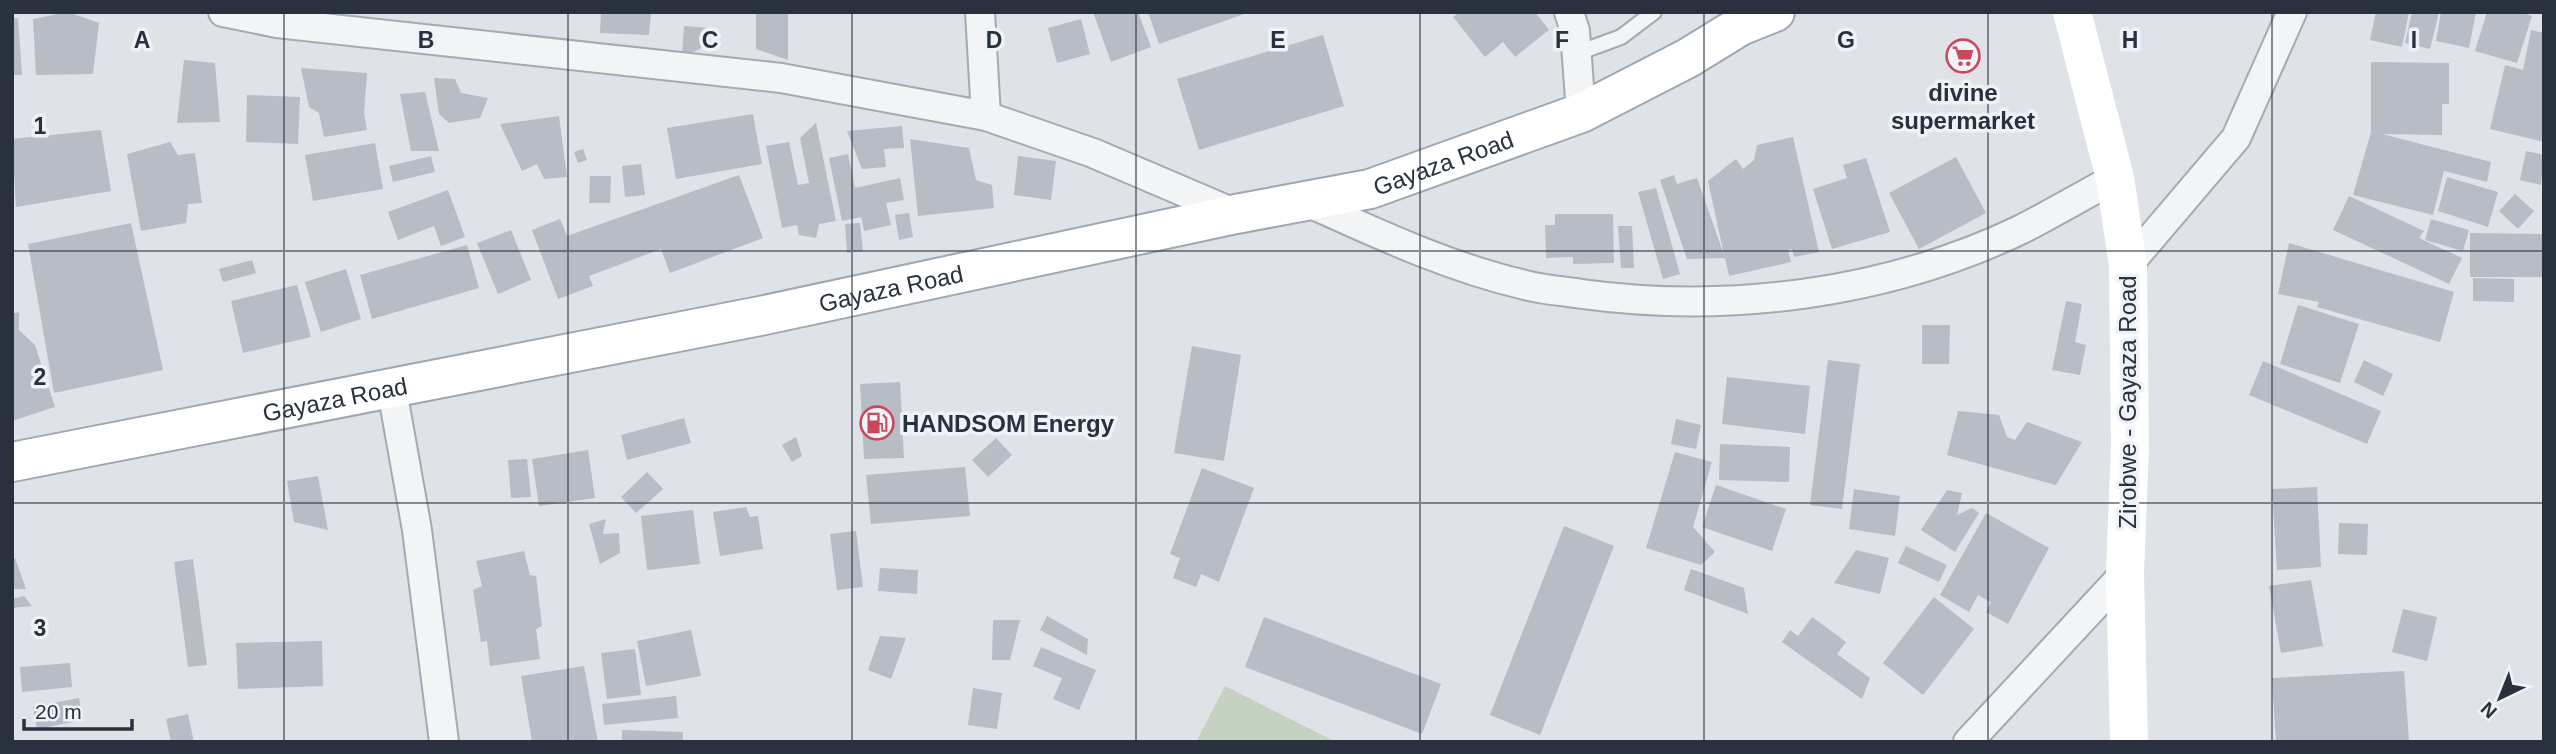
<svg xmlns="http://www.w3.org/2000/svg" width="2556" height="754" viewBox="0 0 2556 754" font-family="Helvetica,sans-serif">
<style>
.green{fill:#c5d2c1}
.building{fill:#b7bcc5}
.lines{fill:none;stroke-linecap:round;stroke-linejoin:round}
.lane-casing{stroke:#a5aab2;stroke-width:18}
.street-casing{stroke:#a5aab2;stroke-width:32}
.primary-casing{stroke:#9fa7b3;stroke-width:42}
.lane{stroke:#f2f4f6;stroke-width:14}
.street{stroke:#f2f4f6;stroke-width:28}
.secondary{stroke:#fff;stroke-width:38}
.primary{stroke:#fff;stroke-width:38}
.grid{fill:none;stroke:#29313f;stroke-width:2;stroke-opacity:0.55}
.labels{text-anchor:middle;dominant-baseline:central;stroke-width:7;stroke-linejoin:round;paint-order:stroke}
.poi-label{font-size:24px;font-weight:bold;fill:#29313f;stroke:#eff2f6}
.street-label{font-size:24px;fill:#29313f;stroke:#eff2f6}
.grid-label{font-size:23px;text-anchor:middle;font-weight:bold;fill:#29313f;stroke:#eff2f6;stroke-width:7;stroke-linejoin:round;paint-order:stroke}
</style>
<rect width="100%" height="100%" fill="#dfe3e8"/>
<polygon class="green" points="1225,686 1336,742 1196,742"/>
<g class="building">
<polygon points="68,12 99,23 93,74 36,75 33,19"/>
<polygon points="601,12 651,12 649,35 600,33"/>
<polygon points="756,12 788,12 788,60 756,49"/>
<polygon points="1093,12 1138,12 1151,47 1111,62"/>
<polygon points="1148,12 1247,12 1247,13 1159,44"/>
<polygon points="1459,12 1535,12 1549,30 1515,57 1503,42 1485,57 1453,17"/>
<polygon points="2376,12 2409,12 2402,47 2370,40"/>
<polygon points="2412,12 2439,12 2430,49 2405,43"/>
<polygon points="2441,12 2476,12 2469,48 2436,41"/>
<polygon points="2487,12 2520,12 2532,16 2517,63 2475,51"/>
<polygon points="12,18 18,18 22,75 12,75"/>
<polygon points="1081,19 1090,54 1057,63 1048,28"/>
<polygon points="684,26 710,28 700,49 682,57"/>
<polygon points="2531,30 2544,33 2544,142 2490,129 2505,65 2523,70"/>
<polygon points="1323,35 1344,106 1199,150 1177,79"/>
<polygon points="184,60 215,63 220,122 177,123"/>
<polygon points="2371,62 2449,63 2449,104 2442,104 2442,135 2382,134 2491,162 2487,182 2444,171 2433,215 2353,195 2371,132"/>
<polygon points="301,68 367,73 364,113 367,130 324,137 319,113 309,107"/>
<polygon points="434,78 455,79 461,93 488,98 480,118 449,123 439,114"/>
<polygon points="425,92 439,151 411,151 400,94"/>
<polygon points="247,95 300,97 298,144 246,142"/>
<polygon points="753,114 762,164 676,179 667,128"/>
<polygon points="559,116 567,177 544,179 537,164 522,171 500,124"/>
<polygon points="816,123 836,221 819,224 816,238 799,235 797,225 782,228 766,146 789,142 798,185 809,183 800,138"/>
<polygon points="902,126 904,148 884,149 886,167 862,169 847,131"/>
<polygon points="101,130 111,191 16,207 12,139"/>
<polygon points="1793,137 1819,252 1794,257 1792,249 1788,250 1791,262 1729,276 1725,258 1687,259 1660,180 1674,175 1677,184 1697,178 1724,255 1708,181 1736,159 1743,169 1754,160 1757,145"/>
<polygon points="910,139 969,148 976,180 992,185 994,208 918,216"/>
<polygon points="170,142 178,155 195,153 202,203 188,204 186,223 141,231 127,154"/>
<polygon points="375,143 383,189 313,201 305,155"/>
<polygon points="583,149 587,160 578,163 574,152"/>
<polygon points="2526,151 2544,155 2541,185 2520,180"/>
<polygon points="848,154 855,188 900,178 904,200 886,203 891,225 864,231 861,217 842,221 829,158"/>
<polygon points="431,156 435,172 393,182 389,166"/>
<polygon points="1018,156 1056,161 1051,200 1014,195"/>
<polygon points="1956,157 1986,213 1919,249 1889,193"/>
<polygon points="1866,158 1890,232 1832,249 1813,189 1847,178 1843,165"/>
<polygon points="641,164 645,195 625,197 622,166"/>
<polygon points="739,175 763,238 670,273 661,249 589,276 593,286 558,299 532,230 560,219 567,236"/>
<polygon points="590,176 611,176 610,203 589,203"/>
<polygon points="2447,177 2498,192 2488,227 2438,211"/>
<polygon points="1656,188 1680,274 1663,279 1638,192"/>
<polygon points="448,190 465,237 441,246 434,226 398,240 388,212"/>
<polygon points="2515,194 2534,211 2518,229 2499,211"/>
<polygon points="2349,196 2424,231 2419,238 2462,258 2449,284 2333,230"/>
<polygon points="909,213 913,237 899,240 895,215"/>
<polygon points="1555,214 1613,214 1614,263 1573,264 1573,257 1546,258 1545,225 1555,225"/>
<polygon points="2431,219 2469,230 2463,251 2425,240"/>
<polygon points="131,223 163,370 54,393 28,244"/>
<polygon points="860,223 863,251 847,253 845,224"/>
<polygon points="1618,226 1632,226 1634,268 1621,268"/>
<polygon points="511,230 531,280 498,294 477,243"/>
<polygon points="2470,233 2544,234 2544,277 2470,277"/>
<polygon points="2289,243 2454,292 2440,342 2317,307 2319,302 2278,294"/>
<polygon points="467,245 479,288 372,319 360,275"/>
<polygon points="252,260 256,273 223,282 219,269"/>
<polygon points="346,269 361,319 321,332 305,282"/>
<polygon points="2473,278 2514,279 2514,302 2473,301"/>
<polygon points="297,285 311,337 243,353 231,301"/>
<polygon points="2066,301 2082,304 2075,342 2086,345 2080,375 2052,370"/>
<polygon points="2298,305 2359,324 2340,383 2280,364"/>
<polygon points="19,312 19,330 35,345 55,407 12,421 12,314"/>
<polygon points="1922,325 1950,325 1949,364 1922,364"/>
<polygon points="1192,346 1241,355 1224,461 1174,453"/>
<polygon points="1828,360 1860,364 1842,509 1810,505"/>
<polygon points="2364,360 2393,374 2383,396 2354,382"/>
<polygon points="2263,361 2381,411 2367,444 2249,395"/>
<polygon points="1727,377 1810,386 1805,434 1722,424"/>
<polygon points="900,382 904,458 864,459 860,384"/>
<polygon points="1958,411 1999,415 2007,437 2015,440 2027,422 2082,442 2056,485 1947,455"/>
<polygon points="684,418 691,443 627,460 621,435"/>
<polygon points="1676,419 1701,425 1696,449 1671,444"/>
<polygon points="796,437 802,456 792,462 782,445"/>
<polygon points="996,438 1012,455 988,477 972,460"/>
<polygon points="1720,444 1790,447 1789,482 1719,480"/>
<polygon points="588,450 595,498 539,506 532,459"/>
<polygon points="1675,452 1712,462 1693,527 1715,552 1701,565 1646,548"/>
<polygon points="527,459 531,497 511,498 508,460"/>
<polygon points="965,467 970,516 871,524 866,475"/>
<polygon points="1202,468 1254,488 1219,582 1201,574 1196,587 1173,578 1180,558 1170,554"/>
<polygon points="647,472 663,489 636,513 621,497"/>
<polygon points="318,476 328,530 294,522 287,481"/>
<polygon points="1716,485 1786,509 1772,551 1702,527"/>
<polygon points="2317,487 2321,567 2277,570 2272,489"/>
<polygon points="1854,489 1900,496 1895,536 1849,529"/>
<polygon points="1947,490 1962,493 1957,515 1972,508 1979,513 1955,552 1921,530"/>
<polygon points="746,507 750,517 758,516 763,549 720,556 713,512"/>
<polygon points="693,510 700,564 647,570 641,516"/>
<polygon points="1986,513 2049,548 2008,624 1986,612 1991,602 1978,595 1969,612 1940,595"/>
<polygon points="606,519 603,534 619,533 620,553 600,564 589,524"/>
<polygon points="2339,523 2368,524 2367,555 2338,554"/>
<polygon points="1564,526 1614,546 1540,735 1490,715"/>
<polygon points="856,531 863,587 837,590 830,534"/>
<polygon points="1906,546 1947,565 1939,582 1898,563"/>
<polygon points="1856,550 1889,558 1880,594 1834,583"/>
<polygon points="524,551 530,575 536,576 542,626 536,629 540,659 490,666 487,641 481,642 473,590 482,586 476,561"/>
<polygon points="12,558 15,558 26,589 12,589"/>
<polygon points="193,559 207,665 188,667 174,562"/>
<polygon points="880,568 918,570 917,594 878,591"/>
<polygon points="1691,569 1744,588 1748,614 1684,590"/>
<polygon points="2311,580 2323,646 2281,653 2269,586"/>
<polygon points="24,596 32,606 12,608 12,599"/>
<polygon points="1934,597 1974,629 1923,695 1883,663"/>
<polygon points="2403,609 2437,617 2427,661 2392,652"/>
<polygon points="1047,616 1088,639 1087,655 1040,630"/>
<polygon points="1264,617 1441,684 1422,734 1245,667"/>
<polygon points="1812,617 1846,642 1837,654 1870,678 1862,699 1782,642 1790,630 1798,636"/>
<polygon points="993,620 1020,620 1010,660 992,660"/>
<polygon points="691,630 701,676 646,686 637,641"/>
<polygon points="880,636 906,638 891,679 868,670"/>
<polygon points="322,641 323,686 238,689 236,643"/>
<polygon points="1041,647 1096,670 1079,710 1053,699 1062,678 1033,666"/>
<polygon points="635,649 641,695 607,699 601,653"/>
<polygon points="70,663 72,687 22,692 20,667"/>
<polygon points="584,666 598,742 532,742 521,676"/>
<polygon points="2404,671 2409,740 2276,742 2272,678"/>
<polygon points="973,688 1002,693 997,729 968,725"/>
<polygon points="676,696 678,718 604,725 602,704"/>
<polygon points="79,698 83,720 37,729 33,707"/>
<polygon points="188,714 194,742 171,742 166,719"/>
<polygon points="622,730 683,732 683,742 622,742"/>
</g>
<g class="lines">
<defs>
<polyline id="lane" points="1575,54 1621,37 1654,12"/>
<g id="street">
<polyline points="223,12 277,23 781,78 986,116 1093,153 1236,214"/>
<polyline points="980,12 986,116"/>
<polyline points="1569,12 1575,31 1581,113"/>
<path d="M1307 202C1378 234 1448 267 1525 285 1543 290 1563 291 1582 294 1729 314 1887 294 2022 229 2053 213 2084 195 2115 178"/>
<polyline points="2128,265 2236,138 2292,12"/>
<polyline points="392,390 417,530 444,742"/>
<polyline points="1968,742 2125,573"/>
</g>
<g id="primary">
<path id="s1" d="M12 462 760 316 1236 214 1370 189 1581 113 1688 58 1740 26 1775 12"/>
</g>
</defs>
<use href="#lane" class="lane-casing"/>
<use href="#street" class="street-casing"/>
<use href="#primary" class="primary-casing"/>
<use href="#lane" class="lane"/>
<use href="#street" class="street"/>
<polyline class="secondary" points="2072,12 2115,178 2128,265 2130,445 2125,573 2129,742"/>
<use href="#primary" class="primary"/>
</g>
<path class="grid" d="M284 12V742M568 12V742M852 12V742M1136 12V742M1420 12V742M1704 12V742M1988 12V742M2272 12V742M12 251H2544M12 503H2544"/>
<defs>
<symbol id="supermarket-ring" viewBox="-11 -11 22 22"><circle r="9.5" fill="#eff2f6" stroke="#c8495d" stroke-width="1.5"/><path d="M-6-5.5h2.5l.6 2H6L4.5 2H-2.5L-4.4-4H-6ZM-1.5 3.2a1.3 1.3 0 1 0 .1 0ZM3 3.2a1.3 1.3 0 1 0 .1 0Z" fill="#c8495d"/></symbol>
<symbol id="fuel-ring" viewBox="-11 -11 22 22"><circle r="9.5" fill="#eff2f6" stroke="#c8495d" stroke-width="1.5"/><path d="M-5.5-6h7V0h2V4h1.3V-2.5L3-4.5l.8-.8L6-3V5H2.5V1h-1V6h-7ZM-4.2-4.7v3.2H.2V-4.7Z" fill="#c8495d"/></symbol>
</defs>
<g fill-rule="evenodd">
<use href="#supermarket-ring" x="1944" y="37" width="38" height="38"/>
<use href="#fuel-ring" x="858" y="404" width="38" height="38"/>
</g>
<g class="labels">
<g class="poi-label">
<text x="1963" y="92">divine<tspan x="1963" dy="28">supermarket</tspan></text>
<text x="902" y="423" text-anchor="start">HANDSOM Energy</text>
</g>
<g class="street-label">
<text stroke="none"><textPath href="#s1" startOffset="1463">Gayaza Road</textPath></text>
<text stroke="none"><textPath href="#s1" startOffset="896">Gayaza Road</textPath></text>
<text stroke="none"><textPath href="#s1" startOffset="329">Gayaza Road</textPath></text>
<text transform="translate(2127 402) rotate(-90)">Zirobwe - Gayaza Road</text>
</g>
</g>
<g class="grid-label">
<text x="142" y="48">A</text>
<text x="426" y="48">B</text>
<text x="710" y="48">C</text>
<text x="994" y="48">D</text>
<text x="1278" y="48">E</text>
<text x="1562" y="48">F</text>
<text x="1846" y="48">G</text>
<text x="2130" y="48">H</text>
<text x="2414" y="48">I</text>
<text x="40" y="134">1</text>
<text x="40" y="385">2</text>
<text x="40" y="636">3</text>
</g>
<rect width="2556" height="754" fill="none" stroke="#29313f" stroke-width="28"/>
<g transform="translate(2500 698) rotate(223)" stroke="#eff2f6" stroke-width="5" paint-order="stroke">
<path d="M0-5L12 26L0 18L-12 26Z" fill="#29313f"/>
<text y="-10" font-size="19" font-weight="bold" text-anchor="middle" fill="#29313f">N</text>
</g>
<path d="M24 719v10h108v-10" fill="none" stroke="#29313f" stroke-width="3.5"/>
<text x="35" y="719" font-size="21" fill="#29313f" stroke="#eff2f6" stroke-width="5" paint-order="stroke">20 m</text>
</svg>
